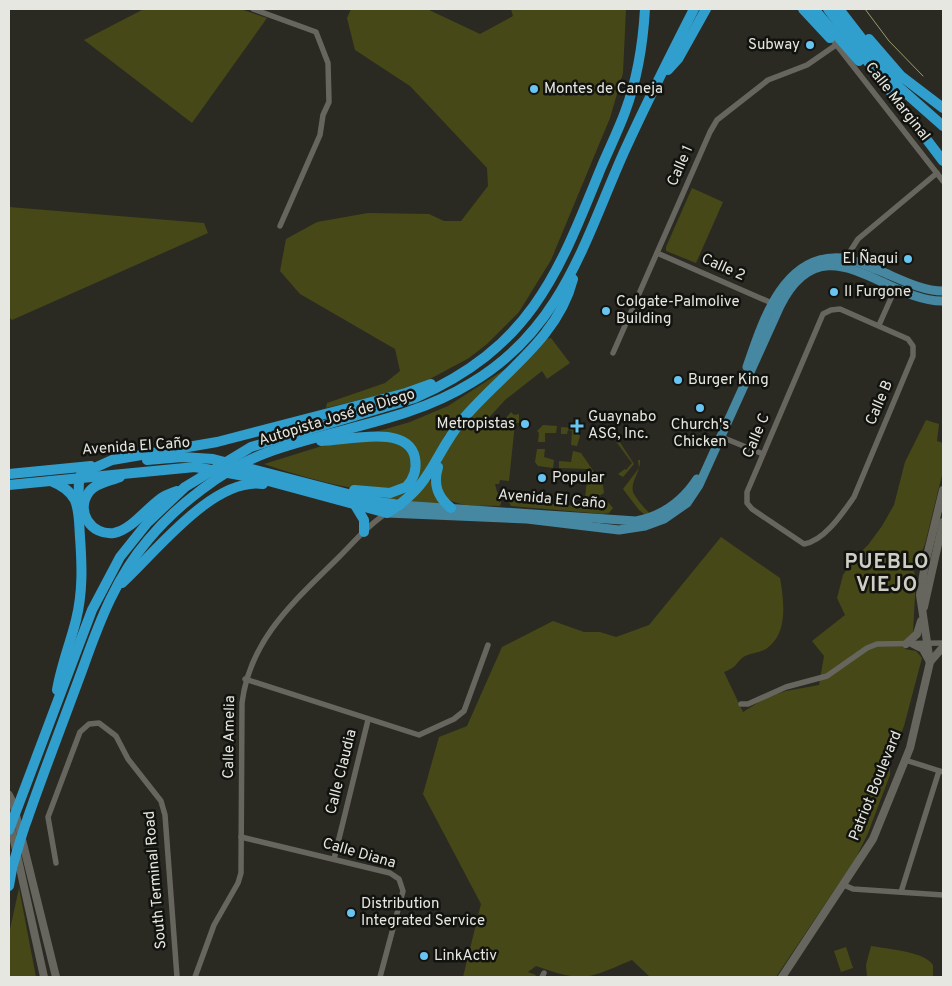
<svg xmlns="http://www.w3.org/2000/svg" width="952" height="986" viewBox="0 0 952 986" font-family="Overpass,sans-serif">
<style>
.green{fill:#474817}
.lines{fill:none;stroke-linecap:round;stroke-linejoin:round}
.stream{stroke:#999b6d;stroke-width:1}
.street{stroke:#66665e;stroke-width:5.5}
.secondary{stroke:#66665e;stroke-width:8}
.primary{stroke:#4688a1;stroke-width:9}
.highway{stroke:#319fce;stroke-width:10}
.poi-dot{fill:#68c4f0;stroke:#12120f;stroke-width:2}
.labels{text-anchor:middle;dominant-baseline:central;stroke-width:5;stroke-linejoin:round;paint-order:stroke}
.poi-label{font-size:15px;fill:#e7e7e2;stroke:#12120f;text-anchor:start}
.street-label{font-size:15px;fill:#e7e7e2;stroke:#12120f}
.district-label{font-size:20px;font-weight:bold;letter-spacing:1px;fill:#cecec5;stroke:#12120f}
</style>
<rect width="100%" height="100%" fill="#2a2a23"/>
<g class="green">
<polygon points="144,9 240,9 267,18 192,123 84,40"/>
<polygon points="351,9 427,9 480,34 513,16 511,9 626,9 623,73 610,118 551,260 519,312 487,344 469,358 417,386 326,408 327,403 385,383 400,371 395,349 300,294 280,271 286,239 317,222 368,213 429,214 444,221 461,221 488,186 487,168 410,86 355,50 347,18"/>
<polygon points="692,188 723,202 696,263 666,251 666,247"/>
<polygon points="9,207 204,223 208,233 12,320 9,317"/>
<path d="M551 338 570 363 547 379 542 371 505 400 486 421 495 431 511 412 514 415 519 414V423H515L509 481 500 480 499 484H495L497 492 503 496 500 506C478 505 457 509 440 493 440 484 438 470 441 462 457 420 511 373 542 340Z"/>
<polygon points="510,366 461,414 445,435 431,465 405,497 391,500 368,494 410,486 411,446 372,433 410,422 448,406"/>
<path d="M926 420 939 424 937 441 943 443V471L925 544 914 571 916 578 913 633 905 640V649L916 651 922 658 904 726 890 762V775L868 833 856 858 776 977H650L632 960C587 979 584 983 536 966L528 972 536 975 535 977H463L481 904 423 794 439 737 467 726 502 647 553 621 584 632H600L616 637 649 625 721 537 780 578C784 601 789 636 764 650 758 653 751 653 745 656 735 662 740 666 724 672L743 712 765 698 786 691 819 685 824 656 812 641 845 615 837 598 843 575 852 561 868 545 882 526 894 505 905 462Z"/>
<polygon points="543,425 557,426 556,433 545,433 545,442 538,442 539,433 537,431"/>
<polygon points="561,427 575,428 580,436 577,446 571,445 572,431 568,430 567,434 561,434"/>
<polygon points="606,428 612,430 634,464 623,477 618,474 625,469 626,470 632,463"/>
<path d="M375 438 398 442 411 456C412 465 412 475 406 482 386 505 291 473 264 464L322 446Z"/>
<polygon points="537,449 545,449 544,457 554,460 553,468 538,466 535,462"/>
<polygon points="573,451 581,453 603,485 604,493 589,502 585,499 588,469 559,468 559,461 571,462"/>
<path d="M638 460H640C641 471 630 482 633 492 636 499 644 507 649 513L644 514 639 510 623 489 639 468Z"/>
<polygon points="430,480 444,505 409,502 412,500"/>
<path d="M508 492 532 494V502C557 504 583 510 607 501L613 508 609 513 603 514 511 506 507 498Z"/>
<polygon points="19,888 36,977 10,977 9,934"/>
<path d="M871 946C887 949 924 951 933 965V977H867L866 965Z"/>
<polygon points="846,947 853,968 841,972 834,951"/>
</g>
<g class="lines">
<polyline class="stream" points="865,9 889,41 923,76"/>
<g class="street">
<polyline points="253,9 316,32 328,63 329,102 323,115 320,135 280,226"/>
<polyline points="835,43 943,181"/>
<polyline points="657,253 774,304"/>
<polyline points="845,267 851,250 858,239 937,173"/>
<path d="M840 309 908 339 913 346V356L854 497C842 514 824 541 804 544L752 509 747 503V492L823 314 831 310Z"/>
<polyline points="879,325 896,287"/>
<polyline points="613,353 710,132 717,120 768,80 807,65 836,45"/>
<polyline points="719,436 763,454"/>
<polyline points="245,679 419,735 454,719 464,711 488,645"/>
<polyline points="741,704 748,704 786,687 827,676 867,648 877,644 943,643"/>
<polyline points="905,760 943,772"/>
<polyline points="241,837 390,873 399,879 403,891 380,977"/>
<polyline points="334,859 368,720"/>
<polyline points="56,863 48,817 80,732 89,724 99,723 116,736 128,759 161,801 165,815 177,977"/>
<polyline points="844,885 853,889 943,895"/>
<polyline points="901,892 939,771"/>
<path d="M195 977 214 925 238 883 241 873 242 703C250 638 296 600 339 557 354 542 369 524 387 513"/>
<polyline points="542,977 544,973"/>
</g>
<g class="secondary">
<polyline points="924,607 943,522"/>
<polyline points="906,644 917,634 921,621"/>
<polyline points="913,644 923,649 930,662 943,647"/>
<polyline points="9,795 13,803 56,977"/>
<polyline points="10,823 44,977"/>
<polyline points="782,977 873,839 910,748 930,662 920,595 925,564 943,490"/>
</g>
<g class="primary">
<path d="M747 367C762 323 783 253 842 258 854 259 866 266 878 270 898 278 921 291 943 291"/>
<path d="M400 505 636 521C662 516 682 502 697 479"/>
<path d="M387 513 527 519 619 530 645 526 664 519 687 503 699 485 780 306C824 218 885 302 943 301"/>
</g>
<g class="highway">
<polyline points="803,9 830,38"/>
<polyline points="814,9 859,61"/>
<polyline points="828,9 943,161"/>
<polyline points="839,9 900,88 943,126"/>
<polyline points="869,39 901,76 943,108"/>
<polyline points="668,70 678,59 706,9"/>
<path d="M321 441C346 441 408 423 415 458 417 469 414 479 406 487L390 493 354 490"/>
<polyline points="147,460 182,457 213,459 379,502 400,505"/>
<path d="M438 467C433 484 437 497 451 508"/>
<polyline points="9,474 91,466"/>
<path d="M120 477C110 481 95 483 89 492 75 511 91 536 114 533 131 530 146 509 160 499 165 495 171 493 177 491"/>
<path d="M51 481C81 493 78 509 80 537 82 565 83 592 76 620 70 644 61 666 57 690"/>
<path d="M9 485 195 467 261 479 387 513C434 484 432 457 463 419 501 374 558 339 573 279"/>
<polyline points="355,505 364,520 364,532"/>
<polyline points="78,508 79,481 81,474 112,460 217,442 406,393 431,384"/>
<path d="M122 583C156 552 213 477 263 484"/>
<path d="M9 830 92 610 120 557 148 522 185 487 251 447 415 398C530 347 557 277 601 168 609 149 618 131 625 112 637 80 643 43 645 9"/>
<path d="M9 876C16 858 20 838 27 820 45 768 65 717 84 665 100 620 117 576 148 540 177 505 223 469 266 453 334 428 408 422 471 383 562 329 584 242 624 152 646 104 670 56 694 9"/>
<polyline points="9,886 12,869"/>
</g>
</g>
<g class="poi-dot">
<circle cx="810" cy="45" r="5"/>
<circle cx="534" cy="89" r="5"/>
<circle cx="908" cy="259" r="5"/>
<circle cx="834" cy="292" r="5"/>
<circle cx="606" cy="311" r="5"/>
<circle cx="678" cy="380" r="5"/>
<circle cx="700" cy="408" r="5"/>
<circle cx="525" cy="424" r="5"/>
<path d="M574.5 418.5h5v5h5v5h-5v5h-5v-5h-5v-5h5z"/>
<circle cx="542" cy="478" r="5"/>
<circle cx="351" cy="913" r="5"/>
<circle cx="424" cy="956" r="5"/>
</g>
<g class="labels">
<g class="poi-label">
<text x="800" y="45" text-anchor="end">Subway</text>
<text x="544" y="89">Montes de Caneja</text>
<text x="898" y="259" text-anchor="end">El Ñaqui</text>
<text x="844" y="292">Il Furgone</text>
<text x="616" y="302">Colgate-Palmolive<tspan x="616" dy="17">Building</tspan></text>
<text x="688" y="380">Burger King</text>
<text x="588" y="417">Guaynabo<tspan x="588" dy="17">ASG, Inc.</tspan></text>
<text x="515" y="424" text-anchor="end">Metropistas</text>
<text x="700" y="425" text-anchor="middle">Church's<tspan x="700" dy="17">Chicken</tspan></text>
<text x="552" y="478">Popular</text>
<text x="361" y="904">Distribution<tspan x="361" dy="17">Integrated Service</tspan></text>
<text x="434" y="956">LinkActiv</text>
</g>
<g class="street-label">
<text transform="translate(897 102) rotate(52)">Calle Marginal</text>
<text transform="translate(681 166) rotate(-66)">Calle 1</text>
<text transform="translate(723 268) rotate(24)">Calle 2</text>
<text transform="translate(880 403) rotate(-67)">Calle B</text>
<text transform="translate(337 418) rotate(-17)">Autopista José de Diego</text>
<text transform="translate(757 436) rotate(-67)">Calle C</text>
<text transform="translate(136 447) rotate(-4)">Avenida El Caño</text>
<text transform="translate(552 500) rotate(5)">Avenida El Caño</text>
<text transform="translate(230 737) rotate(-89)">Calle Amelia</text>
<text transform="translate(342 772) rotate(-76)">Calle Claudia</text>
<text transform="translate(876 786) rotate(-68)">Patriot Boulevard</text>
<text transform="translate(359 854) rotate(16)">Calle Diana</text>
<text transform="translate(156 880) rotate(-95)">South Terminal Road</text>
</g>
<g class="district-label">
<text x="887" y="563">PUEBLO<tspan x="887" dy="23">VIEJO</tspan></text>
</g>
</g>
<rect width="952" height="986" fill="none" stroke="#e7e7e2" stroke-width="20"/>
</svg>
